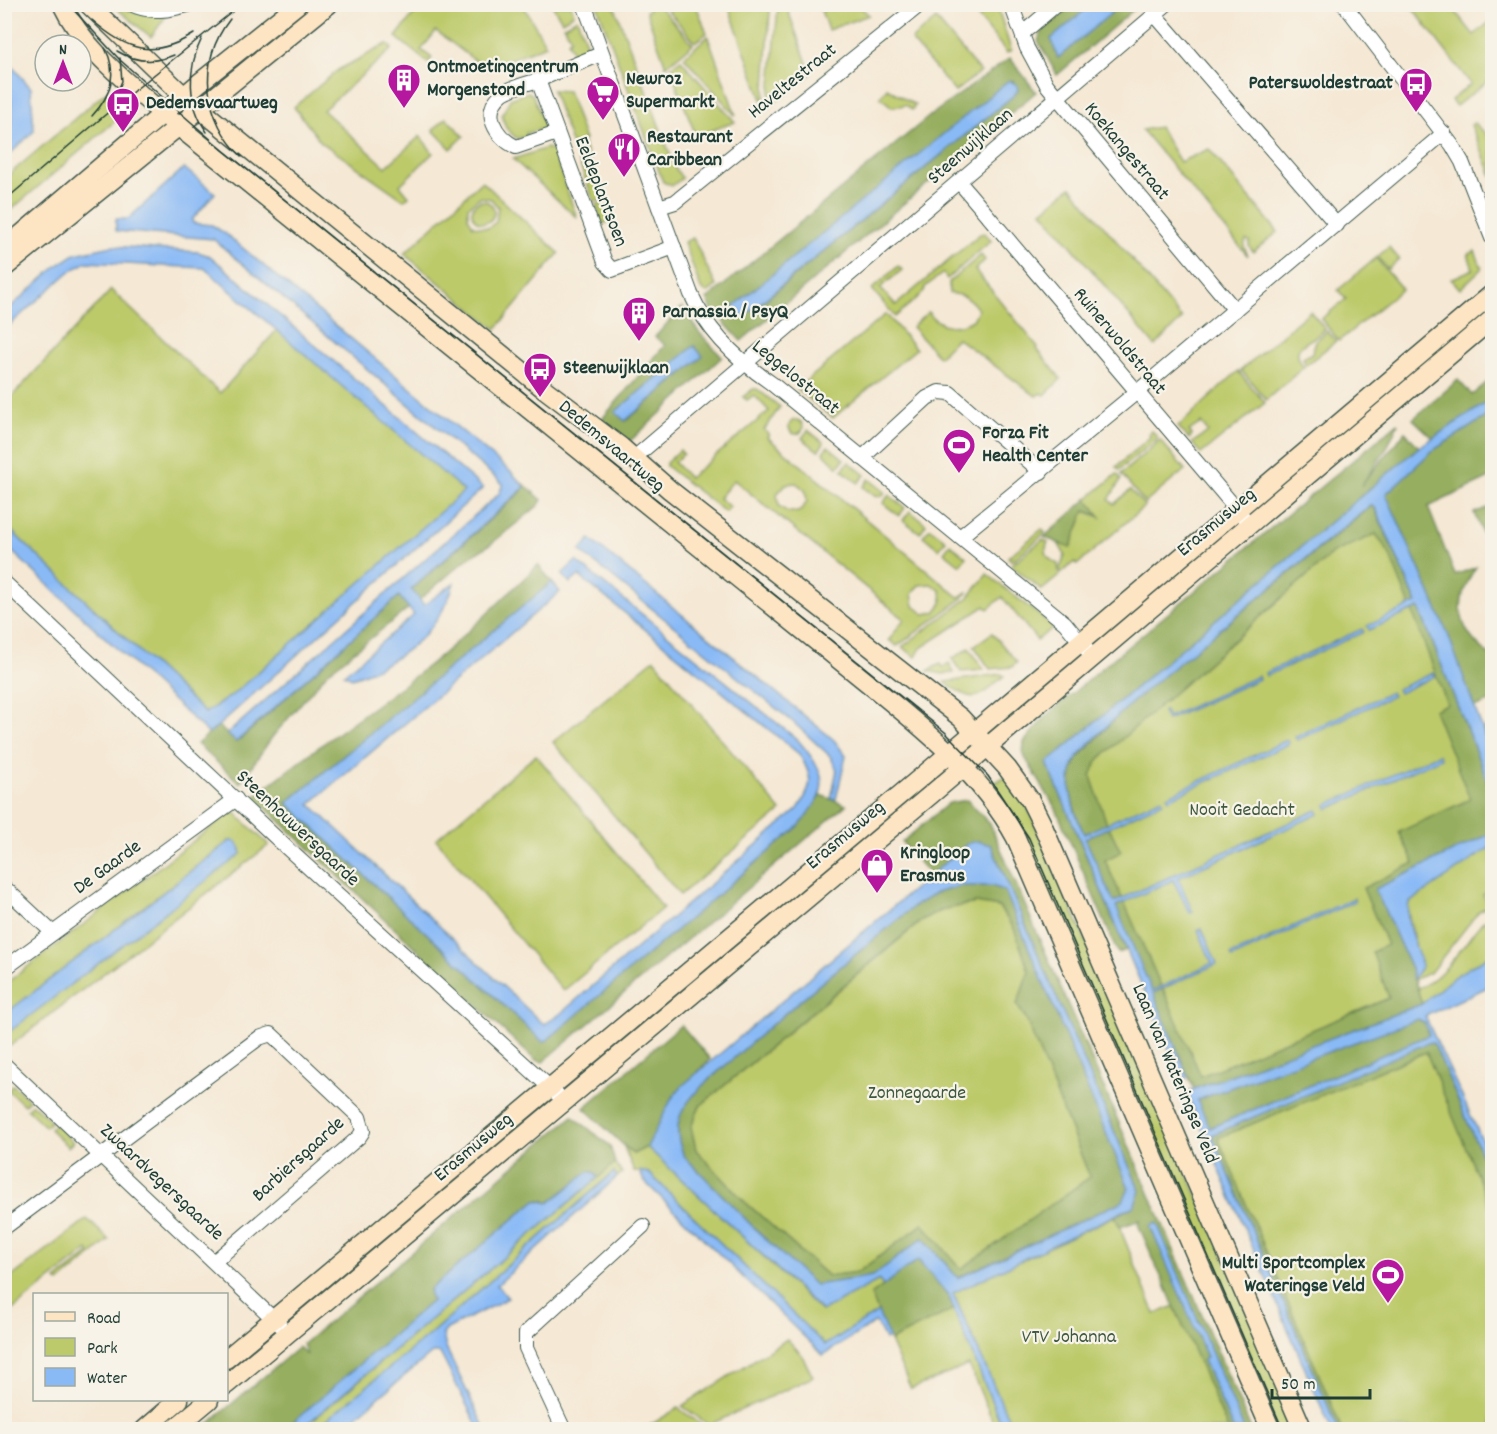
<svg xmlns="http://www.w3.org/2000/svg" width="1497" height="1434" viewBox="0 0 1497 1434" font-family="Dekko,sans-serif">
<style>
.green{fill:#bdca6b;stroke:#6e8450;stroke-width:1.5;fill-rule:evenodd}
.forest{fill:#96ae5f;stroke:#5a764a;stroke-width:1.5;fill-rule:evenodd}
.water{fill:#8abaf6;stroke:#547c95;stroke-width:1.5;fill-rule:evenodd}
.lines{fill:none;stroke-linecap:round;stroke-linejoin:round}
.street-casing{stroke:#3f574c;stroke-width:16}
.secondary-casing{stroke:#3f574c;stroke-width:21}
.street{stroke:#fff;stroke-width:14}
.secondary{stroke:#fde5c4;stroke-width:18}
.tram{stroke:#1f3d34;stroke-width:1.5}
.labels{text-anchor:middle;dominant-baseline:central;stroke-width:4.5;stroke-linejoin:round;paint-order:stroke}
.poi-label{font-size:20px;font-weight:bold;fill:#1f3d34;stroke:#f7f3e8;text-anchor:start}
.street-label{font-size:20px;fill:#1f3d34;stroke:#f7f3e8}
.park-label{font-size:20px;fill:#3f593f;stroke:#f7f3e8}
</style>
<rect width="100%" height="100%" fill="#f7f3e8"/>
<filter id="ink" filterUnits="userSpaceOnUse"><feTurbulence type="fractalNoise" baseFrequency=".0167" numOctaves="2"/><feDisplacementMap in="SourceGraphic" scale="12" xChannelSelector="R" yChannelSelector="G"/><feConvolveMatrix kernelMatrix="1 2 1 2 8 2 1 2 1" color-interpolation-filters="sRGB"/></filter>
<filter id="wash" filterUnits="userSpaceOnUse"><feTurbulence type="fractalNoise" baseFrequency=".008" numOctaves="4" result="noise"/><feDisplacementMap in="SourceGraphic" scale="24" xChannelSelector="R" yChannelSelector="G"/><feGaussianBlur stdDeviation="1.35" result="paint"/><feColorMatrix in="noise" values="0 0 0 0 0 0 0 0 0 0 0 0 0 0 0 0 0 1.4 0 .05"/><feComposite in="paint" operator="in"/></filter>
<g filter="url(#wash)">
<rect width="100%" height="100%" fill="#f5e8d4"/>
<g class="green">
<polygon points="117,5 129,11 166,16 151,37 115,7"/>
<polygon points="421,5 523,5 546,45 486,69 436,31 421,50 432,58 428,63 396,37"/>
<polygon points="552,5 571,5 574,14 562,21"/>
<polygon points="597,5 614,5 675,168 682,178 672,186 663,182"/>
<polygon points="647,5 658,5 693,44 666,66 646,11 649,10"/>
<polygon points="663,5 696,5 707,33 695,42"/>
<polygon points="728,5 766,5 770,10 764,105"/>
<polygon points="776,5 786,5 811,74 769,107 778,8"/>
<polygon points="819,5 858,5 869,15 828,30"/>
<polygon points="969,5 997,5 1011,50 1007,53"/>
<polygon points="1410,5 1450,5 1474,35 1492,20 1492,78 1456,106 1451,100 1471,84"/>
<polygon points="577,18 588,48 585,54 575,59 568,41 571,38 564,26"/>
<polygon points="936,19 980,72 955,92 911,40"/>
<polygon points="708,36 736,116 684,57"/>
<polygon points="387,44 392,49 323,110 386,167 420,136 433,153 400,185 409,196 404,200 321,142 294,107 338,70"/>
<polygon points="681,60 735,122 696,136 670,68"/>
<polygon points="887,88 915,105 912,110 906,105 892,107 880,97"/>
<polygon points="552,90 568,91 585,140 572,145"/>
<polygon points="106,92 127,111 5,215 5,178"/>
<polygon points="528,92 533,95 545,127 539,132 538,130 526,133 527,137 516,138 506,128 502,115 510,99"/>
<polygon points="446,118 464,136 451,149 433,130"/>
<polygon points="1474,123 1492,139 1492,176 1471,125"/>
<polygon points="1159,127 1180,162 1209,149 1278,232 1253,252 1249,246 1250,241 1246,240 1244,246 1248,256 1142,130"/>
<polygon points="583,144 603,199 594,202 574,148"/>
<polygon points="547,148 553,151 577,218 513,159"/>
<path d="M482 181 559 253 496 329 404 254ZM480 197 491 199 498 207 496 222 488 228 473 226 468 217V207Z"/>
<polygon points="1071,187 1182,319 1155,346 1042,211"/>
<circle cx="483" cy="212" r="11"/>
<polygon points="604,202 611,221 602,224 596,205"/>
<polygon points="985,233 991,241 947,279 943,273 925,287 924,292 895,317 872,289 898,266 902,270 880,288 896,305 980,234"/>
<polygon points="693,238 716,286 707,293 701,289 684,242"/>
<polygon points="1389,247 1399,259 1388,269 1377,257"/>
<polygon points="1475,251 1482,268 1460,289 1451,279 1473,269 1468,254"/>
<path d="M981 255 985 260 975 270 1038 347 1037 349 1061 379 1045 395 1041 393 1036 396 957 338 939 357 912 327 928 312C939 328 957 329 973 320L978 310C972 299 961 294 949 293V282Z"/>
<polygon points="1376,258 1402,289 1339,341 1321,319 1346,299 1338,290"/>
<polygon points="111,290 220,393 277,330 465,491 231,696 205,713 5,525 4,405"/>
<path d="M1310 311 1325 329C1315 342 1285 343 1304 367L1266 400 1241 370Z"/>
<polygon points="886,314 916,349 833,418 797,389"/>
<polygon points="1327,331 1336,341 1306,365 1303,358 1312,353 1316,341"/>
<polygon points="1238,371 1265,403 1201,454 1192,443 1208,432 1201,423 1189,431 1192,436 1189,439 1178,427"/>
<path d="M753 389H757L780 407 764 430 769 434 767 437 959 597 968 591 963 598 897 646 889 640 904 619 734 480 719 498 730 507 725 512 666 466V463L680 450 683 454 674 462 689 478 769 411 754 395 747 400 743 397ZM796 483 805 490 807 502 799 512H788L779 506 777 494 786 484ZM931 584 941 591 942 603 935 612 924 614 914 606 912 594 919 585Z"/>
<circle cx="796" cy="427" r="7"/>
<polygon points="808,430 824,443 818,451 802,438"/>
<polygon points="1152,431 1158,438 1119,470 1116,467 1150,437 1149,434"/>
<polygon points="1160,440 1185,470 1145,503 1121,474"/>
<polygon points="828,446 844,459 838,467 823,452"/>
<polygon points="849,462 865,475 858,483 842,470"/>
<polygon points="1117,474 1121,479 1109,500 1114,504 1130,490 1145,506 1077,565 1074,562 1061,574 1060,568 1065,555 1058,543 1070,548 1085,511 1100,517 1087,499"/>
<polygon points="869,479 885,492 881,497 878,495 876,497 863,487"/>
<polygon points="889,495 905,508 899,516 883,503"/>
<path d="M1369 506 1492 793V833L1375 889 1416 947 1407 908 1409 903 1492 846V899L1488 891 1483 895 1490 905 1479 911 1430 973 1415 979 1417 988C1444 980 1465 941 1483 921L1492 916V954L1455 976 1422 1004 1194 1089 1085 838 1078 759Z"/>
<polygon points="910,511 926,524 920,533 903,520"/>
<polygon points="930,528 946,540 939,549 923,536"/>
<polygon points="1042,529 1045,533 1012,561 1008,557"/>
<path d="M1042 540 1048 542C1043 553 1047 559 1058 564L1059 576 1042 590 1011 565Z"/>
<polygon points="950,544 966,557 960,565 944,552"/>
<polygon points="987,574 1054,627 1037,640 1002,597 988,609 985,606 921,648 916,657 902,647 968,598"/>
<polygon points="992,633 1017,662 1012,667 990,669 974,646"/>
<polygon points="969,648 984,670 961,672 952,659"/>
<polygon points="654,659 781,811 680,895 553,742"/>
<polygon points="949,663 954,673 943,674 928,671 940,664 943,667"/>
<path d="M1001 674 1004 676C976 700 976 705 945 682Z"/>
<polygon points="1492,727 1492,756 1482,729"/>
<polygon points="536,755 663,908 563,991 436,839"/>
<polygon points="1007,775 1022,795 1299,1429 1275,1429 990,786"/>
<polygon points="233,811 269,845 10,1046 5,1040 5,1027 9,1031 241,854 241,849 235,841 229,841 5,1014 5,984"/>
<polygon points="976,903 999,907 1014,928 1029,971 1017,1005 1026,1019 1090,1177 961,1270 923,1224 858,1272 828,1276 745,1202 696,1150 691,1127 700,1106 924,919 945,909"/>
<polygon points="1425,1042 1492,1179 1492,1429 1338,1429 1212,1135"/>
<polygon points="13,1085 29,1100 24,1105 8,1090"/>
<polygon points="32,1104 51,1121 46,1127 27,1109"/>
<polygon points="55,1124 73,1142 68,1147 50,1129"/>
<polygon points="623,1145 633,1154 647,1147 821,1311 879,1280 883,1286 871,1295 878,1312 825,1345 649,1173 634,1171"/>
<polygon points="615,1163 622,1173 617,1177 614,1172 429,1335 318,1427 301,1430"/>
<polygon points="1115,1216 1155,1314 1175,1306 1228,1429 1013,1429 953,1293"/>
<polygon points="87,1219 109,1240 59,1283 56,1280 90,1253 88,1250 5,1316 5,1282"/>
<polygon points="954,1309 1003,1429 996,1429 969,1365 911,1389 890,1341"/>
<polygon points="787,1339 801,1354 813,1377 709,1425 682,1406"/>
<polygon points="678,1408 705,1427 700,1430 644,1429"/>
</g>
<g class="forest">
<polygon points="1073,5 1092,5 1051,39 1058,58 1121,5 1139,5 1057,75 1038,41 1042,31"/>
<path d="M1010 58 1036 92 741 341 711 308 707 299 931 115ZM1013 80 1018 90 1014 95 752 311 735 305 1009 81Z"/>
<path d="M682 307 698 331 722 357 630 441 602 419 665 345 655 337ZM694 346 702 357 626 421 615 412Z"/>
<polygon points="1492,378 1492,399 1433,438 1413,419 1458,380 1472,395"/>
<path d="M1492 413V477L1428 507 1455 575 1476 567C1452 603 1457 632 1492 657V701L1474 708 1448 634 1386 494 1432 451Z"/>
<polygon points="1398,423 1387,448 1361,486 1405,432 1419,447 1047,763 1126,950 1118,953 1056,809 1023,754 1024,742 1044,718 1102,668"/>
<polygon points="523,483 542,500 538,506 491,544 467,559 419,600 411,590 520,493 525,487"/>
<polygon points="1087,499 1100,516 1085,511 1070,548 1044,537"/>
<path d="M1373 505 1417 603 1410 606 1389 553 1376 534 1333 553 1097 761 1091 776 1107 824 1084 834C1075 811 1062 783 1078 759L1119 714 1152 685Z"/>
<polygon points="1492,506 1492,550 1490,551 1474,513"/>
<path d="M538 565 552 582 287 803 542 1041H546L799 826 821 795 846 805 543 1062 535 1060 254 797C308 753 364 715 419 673 462 640 499 602 538 565Z"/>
<polygon points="399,596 409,608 327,673 273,736 240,783 197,744 218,726 236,742 243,737"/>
<polygon points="1419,608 1492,793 1492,833 1375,889 1411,968 1422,1004 1194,1089 1153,993 1163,989 1201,1076 1389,998 1372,952 1387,945 1363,888 1414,863 1399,832 1470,799 1434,710 1447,704 1412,611"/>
<polygon points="967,800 990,824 1251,1429 1244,1429 1157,1224 1207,1358 1203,1360 1233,1429 1228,1429 1138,1224 1140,1220 1120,1227 1115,1216 1134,1206 1140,1191 991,845 968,843 931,876 902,842 949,803"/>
<polygon points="1109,827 1121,852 1105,860 1122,898 1113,902 1085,838"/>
<path d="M961 886H992L1005 891 1129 1188 1123 1201 957 1278 922 1238 873 1276 815 1285 759 1233 685 1157C677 1143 675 1124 683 1110 695 1089 717 1073 734 1058 792 1005 853 957 913 907L936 893ZM976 903 999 907 1014 928 1029 971 1017 1005 1026 1019 1090 1177 961 1269 923 1224 858 1272 828 1276 745 1202 696 1150 691 1127 700 1106 923 919 945 909Z"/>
<polygon points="1124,902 1161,986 1152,991 1115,906"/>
<polygon points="1418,1019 1425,1023 1430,1035 1209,1128 1197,1100"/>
<polygon points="681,1025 710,1059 672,1098 647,1147 633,1154 584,1108"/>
<polygon points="1425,1042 1434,1044 1492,1179 1492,1211 1426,1052 1218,1138 1342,1429 1338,1429 1212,1135"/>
<polygon points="573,1116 610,1146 615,1163 598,1178 594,1173 588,1172 548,1203 543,1200 536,1200 429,1290 432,1301 285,1429 201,1430 299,1347 307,1355 303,1344"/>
<polygon points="918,1260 948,1295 954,1309 890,1341 871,1295"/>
</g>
<g class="water">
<polygon points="1092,4 1121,5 1058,58 1051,39"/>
<polygon points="5,58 31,88 34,131 5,159 5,139 11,124 11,102 5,85"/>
<polygon points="1009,80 1017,85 1018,90 1014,95 742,318 734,306"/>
<path d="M184 168 215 193 192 220 193 223 212 225 226 234 511 472 525 487 411 589 424 605 454 583C439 634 400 662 352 678L344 674 414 615 399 596 236 742 227 734 499 494 503 484 213 239 116 231V219H128Z"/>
<polygon points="112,246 198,252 210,256 483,488 209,734 5,545 5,525 205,713 231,696 464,491 204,268 86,262 69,272 5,329 5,312 58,265 75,254"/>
<polygon points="694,346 703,356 625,421 615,412"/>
<path d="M1492 399V413L1432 451 1386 494 1448 634 1492 756V793L1419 608 1369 630 1367 626 1417 603 1376 509 1371 505 1152 685C1135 700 1080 748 1073 766 1065 789 1075 814 1084 834L1162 798 1163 802 1085 838 1114 902 1317 810 1319 814 1178 878 1193 912 1190 913 1173 880 1116 906 1152 991 1212 963 1198 930 1202 929 1217 964 1153 993 1188 1077 1182 1080 1047 763 1419 447Z"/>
<polygon points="590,539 834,740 846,756 836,799 831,799 837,770 830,756 793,722 580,551"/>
<path d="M576 561 798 740C829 777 830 788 799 826L546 1041H542L287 803 552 582 560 592 310 804 541 1022 545 1024 560 1014 798 809C813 786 814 778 799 754L579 576 570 583 562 574Z"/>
<polygon points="1362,629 1364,632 1266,676 1265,673"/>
<polygon points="1433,673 1435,676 1399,693 1397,689"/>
<polygon points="1258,676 1259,679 1167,720 1163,712 1164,710 1168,717"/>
<polygon points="1391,692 1393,696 1297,740 1295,737"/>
<polygon points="1287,740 1289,744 1169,799 1167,796"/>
<polygon points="1439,754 1441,758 1328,809 1326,805"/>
<path d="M1492 833V846L1409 903C1403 921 1417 948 1422 966L1413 979 1411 968 1375 889Z"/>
<polygon points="230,841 235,841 241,849 241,854 9,1032 5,1027 5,1014"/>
<path d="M978 841 991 845 1140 1191 1134 1206 953 1293 1013 1429H1003L948 1295 918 1260 883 1286 879 1280 822 1311 647 1147 672 1098 682 1086 968 843ZM961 886H992L1005 891 1129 1188 1123 1201 958 1278 923 1238 873 1276 815 1285 759 1233 685 1157C677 1143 675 1124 683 1110 695 1089 717 1073 734 1058 792 1005 853 957 913 907L936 893Z"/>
<polygon points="1354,898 1355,901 1232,958 1231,955"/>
<path d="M1492 954V985L1425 1016 1492 1162V1179L1434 1044 1430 1042 1212 1135 1338 1429H1331L1186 1092 1422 1004 1455 976ZM1418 1019 1425 1023 1429 1035 1210 1128 1197 1100Z"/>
<polygon points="639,1171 649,1173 825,1345 878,1312 889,1338 885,1340 876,1322 823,1355 644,1181"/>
<polygon points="588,1172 594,1172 598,1178 301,1429 285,1429 432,1301 429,1290 536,1200 549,1203"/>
<polygon points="614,1172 617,1177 497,1285 508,1298 447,1329 443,1334 446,1348 485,1429 479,1429 440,1353 432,1353 341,1429 315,1429 429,1335"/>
<polygon points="1157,1223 1244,1429 1233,1429 1203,1360 1207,1357 1150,1226"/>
</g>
</g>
<g filter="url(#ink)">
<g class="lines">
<defs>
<g id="street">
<path d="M131 4C150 14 170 10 191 4"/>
<path d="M584 4 691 294C707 331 739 361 771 383L1065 623 1087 650"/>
<polyline points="1011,4 1027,48 1047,85 1235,310"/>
<polyline points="1344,4 1452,145 1462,162 1492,238"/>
<polyline points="1155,15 1337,225"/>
<polyline points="1023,33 1057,4"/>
<polyline points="601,54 538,80 605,262 612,270 674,247"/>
<path d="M538 80C527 84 511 87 502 94 480 112 496 137 516 147L557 133"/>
<polyline points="960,183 1250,525"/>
<polyline points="659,207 675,202 921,4"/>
<polyline points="634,458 1167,4"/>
<polyline points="862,458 927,398 939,392 950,393 1041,472"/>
<polyline points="960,537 1143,387 1444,133"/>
<polyline points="4,582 287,848 557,1094"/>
<polyline points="4,887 53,933"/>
<polyline points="4,969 236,799"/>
<polyline points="4,1064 280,1325"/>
<polyline points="4,1228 259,1038 271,1034 359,1117 363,1131 359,1137 215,1261"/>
<polyline points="564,1430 526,1348 526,1333 643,1226"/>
</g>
<g id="secondary">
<path d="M62 4C83 49 127 82 163 114L826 649C893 705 974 760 1016 838L1271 1430"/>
<polyline points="88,4 184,96 543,388 621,447 670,490 961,718 1007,768 1030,800 1042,824 1303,1430"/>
<polyline points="4,249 199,83 298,4"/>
<polyline points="4,268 329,4"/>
<polyline points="226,1359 932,768 1492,294"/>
<polyline points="226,1385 940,787 1492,319"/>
<polyline points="144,1430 179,1400"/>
<polyline points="173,1430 209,1400"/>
</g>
</defs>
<use href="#street" class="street-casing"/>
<use href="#secondary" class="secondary-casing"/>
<use href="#street" class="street"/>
<use href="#secondary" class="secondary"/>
<g class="tram">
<polyline points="68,4 120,60 223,150 945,732 988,776 1029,838 1283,1430"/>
<path d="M230 19C196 63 204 119 242 157"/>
<path d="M92 20C127 51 153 59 194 34"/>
<path d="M202 38C187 68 187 104 207 132"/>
<path d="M117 51C135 62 155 63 174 55"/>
<polyline points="111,106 122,81 120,58"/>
<path d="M92 116C111 96 118 73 105 48"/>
<polyline points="4,201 125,98 242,4"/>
</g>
</g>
</g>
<defs>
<symbol id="building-pin" viewBox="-11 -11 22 30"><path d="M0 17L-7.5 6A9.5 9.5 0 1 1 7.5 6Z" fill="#b5179e" stroke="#f7f3e8"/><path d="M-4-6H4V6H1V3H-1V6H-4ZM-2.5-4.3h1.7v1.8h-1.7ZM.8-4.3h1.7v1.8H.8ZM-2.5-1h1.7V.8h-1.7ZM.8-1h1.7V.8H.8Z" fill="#fff"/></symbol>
<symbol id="bus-pin" viewBox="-11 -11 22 30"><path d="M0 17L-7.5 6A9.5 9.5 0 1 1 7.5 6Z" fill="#b5179e" stroke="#f7f3e8"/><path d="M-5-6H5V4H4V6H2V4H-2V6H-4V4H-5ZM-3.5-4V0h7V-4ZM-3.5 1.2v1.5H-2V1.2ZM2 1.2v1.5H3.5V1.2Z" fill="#fff"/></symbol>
<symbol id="supermarket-pin" viewBox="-11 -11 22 30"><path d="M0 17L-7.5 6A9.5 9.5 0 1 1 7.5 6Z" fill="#b5179e" stroke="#f7f3e8"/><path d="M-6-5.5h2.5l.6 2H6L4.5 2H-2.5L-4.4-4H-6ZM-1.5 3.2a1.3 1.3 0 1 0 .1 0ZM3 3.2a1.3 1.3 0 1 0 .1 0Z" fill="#fff"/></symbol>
<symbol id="restaurant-pin" viewBox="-11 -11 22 30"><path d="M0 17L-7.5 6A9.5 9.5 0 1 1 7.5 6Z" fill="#b5179e" stroke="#f7f3e8"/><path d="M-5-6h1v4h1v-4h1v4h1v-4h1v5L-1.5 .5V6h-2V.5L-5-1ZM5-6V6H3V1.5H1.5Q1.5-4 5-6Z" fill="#fff"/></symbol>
<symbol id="stadium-pin" viewBox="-11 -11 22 30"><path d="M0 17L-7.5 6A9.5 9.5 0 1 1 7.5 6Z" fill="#b5179e" stroke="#f7f3e8"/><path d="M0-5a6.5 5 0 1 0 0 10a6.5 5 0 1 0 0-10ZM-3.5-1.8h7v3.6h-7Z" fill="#fff"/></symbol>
<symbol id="shop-pin" viewBox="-11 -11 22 30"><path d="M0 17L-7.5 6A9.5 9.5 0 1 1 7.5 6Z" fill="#b5179e" stroke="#f7f3e8"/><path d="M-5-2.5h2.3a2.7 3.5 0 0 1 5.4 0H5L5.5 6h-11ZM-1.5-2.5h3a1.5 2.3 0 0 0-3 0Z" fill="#fff"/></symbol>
</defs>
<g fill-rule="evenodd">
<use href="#building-pin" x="385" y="61" width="38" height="52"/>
<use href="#bus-pin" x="1397" y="65" width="38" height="52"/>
<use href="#supermarket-pin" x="584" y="73" width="38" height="52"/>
<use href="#bus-pin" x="104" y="85" width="38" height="52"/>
<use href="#restaurant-pin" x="605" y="130" width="38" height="52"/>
<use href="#building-pin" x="620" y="294" width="38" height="52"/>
<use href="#bus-pin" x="521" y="350" width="38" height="52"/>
<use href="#stadium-pin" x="940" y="426" width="38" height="52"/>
<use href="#shop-pin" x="858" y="846" width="38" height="52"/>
<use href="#stadium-pin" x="1369" y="1256" width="38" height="52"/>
</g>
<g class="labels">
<g class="poi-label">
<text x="427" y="68">Ontmoetingcentrum<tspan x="427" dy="23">Morgenstond</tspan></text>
<text x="626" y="80">Newroz<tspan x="626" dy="23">Supermarkt</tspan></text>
<text x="1393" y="84" text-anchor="end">Paterswoldestraat</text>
<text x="146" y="104">Dedemsvaartweg</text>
<text x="647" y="138">Restaurant<tspan x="647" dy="23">Caribbean</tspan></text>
<text x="662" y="313">Parnassia / PsyQ</text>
<text x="563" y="369">Steenwijklaan</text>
<text x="982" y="434">Forza Fit<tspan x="982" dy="23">Health Center</tspan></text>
<text x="900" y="854">Kringloop<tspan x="900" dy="23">Erasmus</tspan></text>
<text x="1365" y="1264" text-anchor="end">Multi Sportcomplex<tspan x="1365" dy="23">Wateringse Veld</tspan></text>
</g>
<g class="street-label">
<text transform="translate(793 82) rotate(-39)">Haveltestraat</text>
<text transform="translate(971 147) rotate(-41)">Steenwijklaan</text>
<text transform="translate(1126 152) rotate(50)">Koekangestraat</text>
<text transform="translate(600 192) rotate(69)">Eeldeplantsoen</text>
<text transform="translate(1119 342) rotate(50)">Ruinerwoldstraat</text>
<text transform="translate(795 378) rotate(39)">Leggelostraat</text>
<text transform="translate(611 447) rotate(40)">Dedemsvaartweg</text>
<text transform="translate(1217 523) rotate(-40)">Erasmusweg</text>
<text transform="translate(297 829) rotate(43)">Steenhouwersgaarde</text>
<text transform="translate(846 836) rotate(-40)">Erasmusweg</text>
<text transform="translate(108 868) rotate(-36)">De Gaarde</text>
<text transform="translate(1174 1074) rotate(67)">Laan van Wateringse Veld</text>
<text transform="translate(474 1148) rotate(-40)">Erasmusweg</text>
<text transform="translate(299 1160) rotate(-42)">Barbiersgaarde</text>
<text transform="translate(161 1183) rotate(43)">Zwaardvegersgaarde</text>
</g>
<g class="park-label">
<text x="1242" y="811">Nooit Gedacht</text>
<text x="917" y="1094">Zonnegaarde</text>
<text x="1069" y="1338">VTV Johanna</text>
</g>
</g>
<rect width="1497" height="1434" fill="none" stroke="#f7f3e8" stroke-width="24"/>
<rect x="33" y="1293" width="195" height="108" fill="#f7f3e8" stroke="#a1aaa0" stroke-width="1.5"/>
<rect x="45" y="1312" width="30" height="9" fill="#fde5c4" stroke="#a1aaa0" stroke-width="1.5"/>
<text x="87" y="1323" font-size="18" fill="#1f3d34">Road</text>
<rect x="45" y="1338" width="30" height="18" fill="#bdca6b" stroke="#a1aaa0" stroke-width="1.5"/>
<text x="87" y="1353" font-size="18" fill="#1f3d34">Park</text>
<rect x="45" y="1368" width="30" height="18" fill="#8abaf6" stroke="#a1aaa0" stroke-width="1.5"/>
<text x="87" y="1383" font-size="18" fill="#1f3d34">Water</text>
<g transform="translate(63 63)"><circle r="28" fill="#f7f3e8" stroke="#a1aaa0" stroke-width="1.5"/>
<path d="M0-4.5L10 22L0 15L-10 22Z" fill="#b5179e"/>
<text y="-9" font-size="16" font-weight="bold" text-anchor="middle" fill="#1f3d34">N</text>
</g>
<path d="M1272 1389v9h98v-9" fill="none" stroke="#1f3d34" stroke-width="3"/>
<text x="1281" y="1389" font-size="18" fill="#1f3d34" stroke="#f7f3e8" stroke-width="4.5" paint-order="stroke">50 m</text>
</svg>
